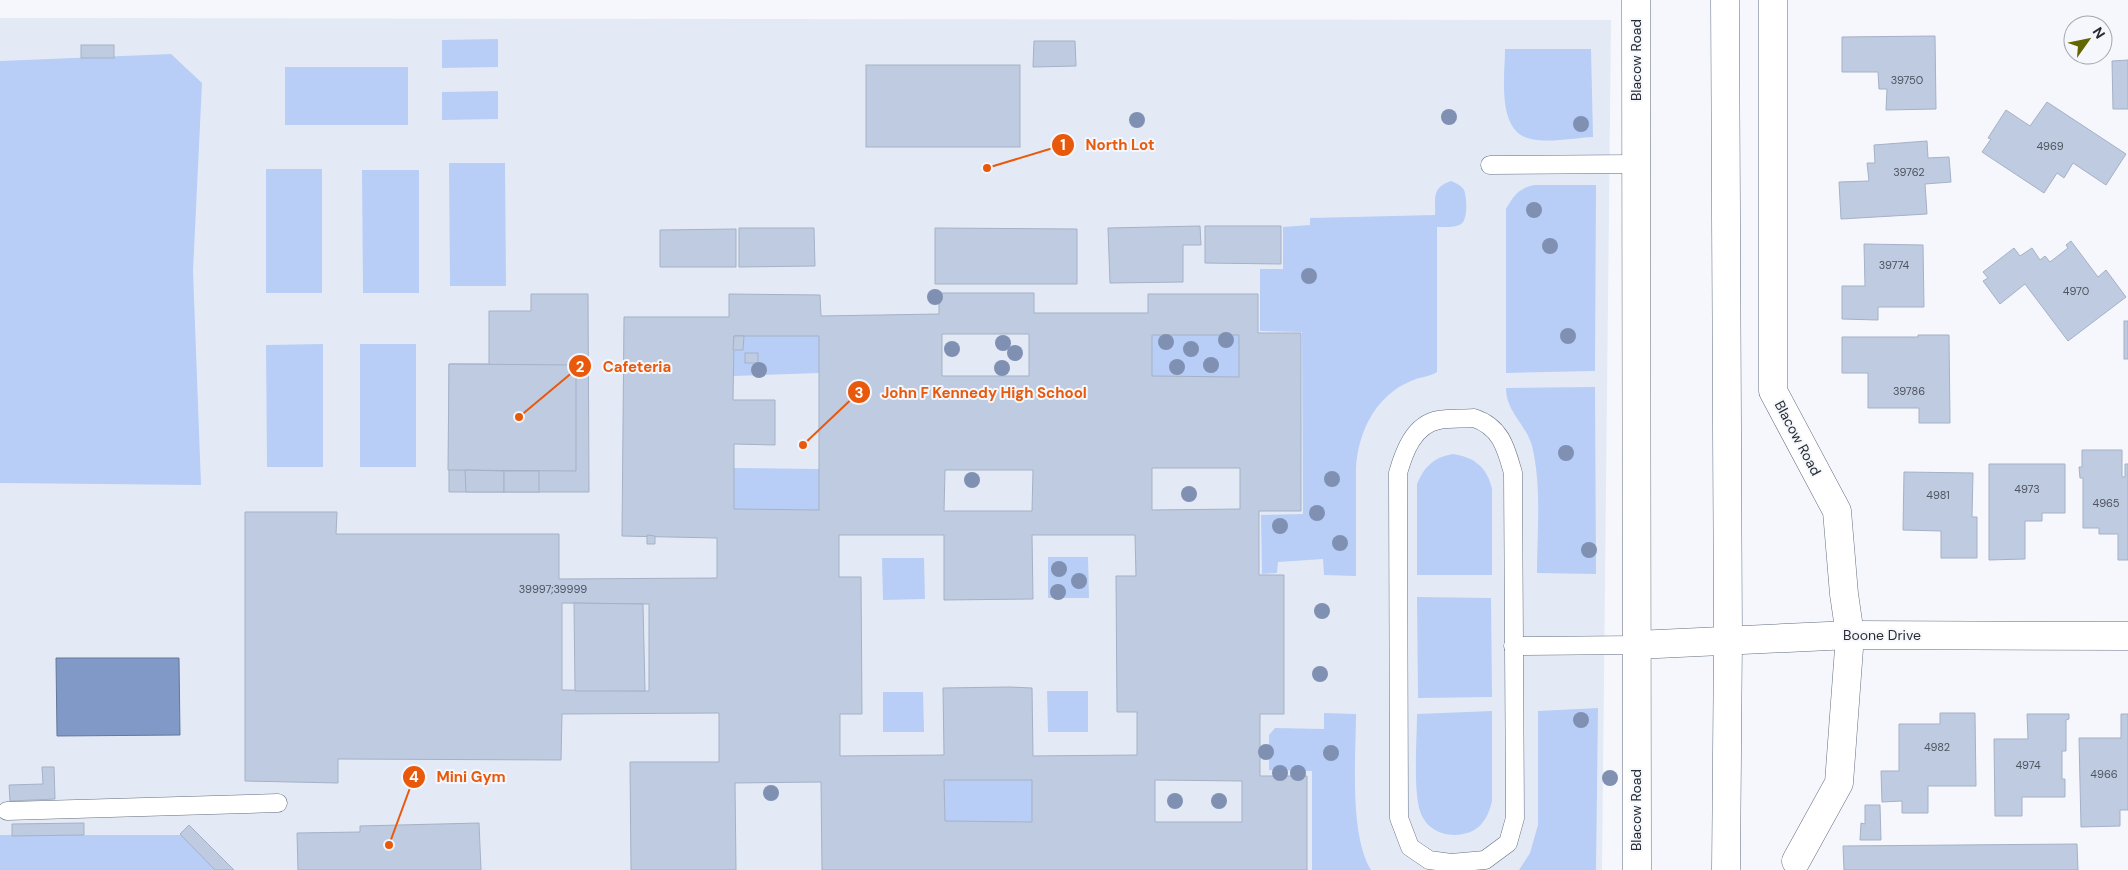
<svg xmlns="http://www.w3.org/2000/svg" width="2128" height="870" viewBox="0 0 2128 870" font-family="'DM Sans',sans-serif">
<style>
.built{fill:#e3eaf5}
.green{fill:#b8cef6}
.water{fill:#8099c6;stroke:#65789a}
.building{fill:#bfcbe1;stroke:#a5b1c6;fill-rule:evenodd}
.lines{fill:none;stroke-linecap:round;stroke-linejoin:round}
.service-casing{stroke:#636e81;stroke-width:19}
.minor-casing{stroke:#636e81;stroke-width:29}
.secondary-casing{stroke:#636e81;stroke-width:29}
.service{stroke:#fff;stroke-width:18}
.minor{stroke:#fff;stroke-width:28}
.secondary{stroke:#fff;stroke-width:28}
.tree{fill:#7f90b2}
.labels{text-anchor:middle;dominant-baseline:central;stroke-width:4;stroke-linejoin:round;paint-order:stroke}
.number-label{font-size:11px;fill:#4d545f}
.street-label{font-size:14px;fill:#272c34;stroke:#f5f7fc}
.leader{fill:none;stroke:#e8590c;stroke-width:2}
.callout-dot{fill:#e8590c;stroke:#f5f7fc;stroke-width:2}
.mark-label{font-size:15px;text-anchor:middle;font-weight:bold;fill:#fff}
.callout-label{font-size:15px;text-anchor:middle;font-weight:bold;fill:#e8590c;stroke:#f5f7fc;stroke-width:4;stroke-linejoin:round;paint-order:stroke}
</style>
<rect width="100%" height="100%" fill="#f5f7fc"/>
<polygon class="built" points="0,18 1611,20 1602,870 0,870"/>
<g class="green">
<polygon points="498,39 498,67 442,68 442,40"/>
<path d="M1505 49H1591L1593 137C1574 138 1550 143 1531 139 1496 132 1505 76 1505 49Z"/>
<polygon points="171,54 202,83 193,271 201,485 0,483 0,61"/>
<rect x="285" y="67" width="123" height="58"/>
<polygon points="498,91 498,119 442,120 442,92"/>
<polygon points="449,163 505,163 506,286 450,286"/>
<rect x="266" y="169" width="56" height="124"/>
<polygon points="362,170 419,170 419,293 363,293"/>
<path d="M1451 181C1456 183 1461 185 1464 190 1467 197 1468 220 1461 224 1455 228 1444 227 1437 227V372C1429 377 1419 377 1411 381 1376 395 1358 432 1356 468V576L1324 575 1323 559 1278 562 1277 573 1262 574 1261 515 1303 514 1302 332 1260 331V269H1283V227L1310 225V218L1435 215C1436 198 1431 188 1451 181Z"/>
<path d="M1534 185H1596L1595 371 1506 373V209C1513 196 1519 188 1534 185Z"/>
<polygon points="1152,335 1239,335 1239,377 1152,376"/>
<polygon points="734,336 819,336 819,373 733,376"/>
<polygon points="323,344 323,467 267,467 266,345"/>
<rect x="360" y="344" width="56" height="123"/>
<path d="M1595 387 1596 574 1537 573C1537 532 1542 487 1532 446 1526 424 1506 412 1506 388Z"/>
<path d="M1453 454C1474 457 1487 467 1492 489V575H1417V484C1424 467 1434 457 1453 454Z"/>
<polygon points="734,468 819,469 819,510 734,509"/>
<polygon points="1048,557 1088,557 1089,598 1048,598"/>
<polygon points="882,558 924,558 925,599 883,600"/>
<polygon points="1417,597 1491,598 1492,697 1418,698"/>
<polygon points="1047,691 1088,691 1088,732 1048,732"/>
<polygon points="883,692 923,692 924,732 883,732"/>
<polygon points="1598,708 1596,870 1519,870 1530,853 1538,825 1538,711"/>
<path d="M1492 711V801C1489 815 1482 829 1467 833 1448 839 1426 831 1420 811 1413 789 1417 738 1417 714Z"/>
<path d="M1324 713 1356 714C1356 757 1349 834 1371 870H1312V771L1269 770V735L1275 728 1324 729Z"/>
<polygon points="944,780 1032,780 1032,822 945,821"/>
<polygon points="0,835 183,835 216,870 0,870"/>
</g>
<polygon class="water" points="56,658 179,658 180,735 57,736"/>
<g class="building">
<polygon points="1935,36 1936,109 1886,110 1887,89 1879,89 1878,72 1842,72 1842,37"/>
<polygon points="1034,41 1075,41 1076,66 1033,67"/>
<rect x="81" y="45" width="33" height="13"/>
<polygon points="2128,60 2128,109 2113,109 2112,61"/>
<rect x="866" y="65" width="154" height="82"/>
<polygon points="2047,102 2126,154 2106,185 2073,163 2064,178 2057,173 2044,193 1982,152 1991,139 1988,138 2006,110 2030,126"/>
<polygon points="1927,141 1928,158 1949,157 1951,182 1925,184 1927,214 1841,219 1839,182 1869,181 1867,163 1875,163 1874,145"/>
<polygon points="1200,226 1201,245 1183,245 1183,282 1110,283 1108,228"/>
<polygon points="1205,226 1281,226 1281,264 1205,263"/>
<polygon points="739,228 814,228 815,266 739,267"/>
<polygon points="935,228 1077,229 1077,284 935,284"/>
<polygon points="736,229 736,267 660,267 660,230"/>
<polygon points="2071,241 2098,277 2106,270 2126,297 2068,341 2025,284 2000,304 1983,281 1988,278 1983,272 2014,248 2020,256 2032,248 2040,260 2045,256 2050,262 2068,248 2066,245"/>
<polygon points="1864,244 1923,245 1924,307 1878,307 1878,320 1842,319 1842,286 1865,286"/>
<path d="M941 293H1034V313H1148V294H1258V333H1301V511H1259V575H1284V714H1260V776H1307V870H822L821 782 735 783 736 870H631L630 762H719V713L562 714 561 760 338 759V783L245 781V512H337L336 534H559V579L717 578V538L622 536 624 317H729V294L820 295 821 316 939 314V294ZM942 334H1029V376H942ZM1152 335H1239V377L1152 376ZM734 336H819V510L734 509V444L775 445V400H733ZM1152 468H1240V509L1152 510ZM945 470H1033L1032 511H944ZM839 535H944V600L1033 599 1032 535H1135L1136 576H1116L1117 712H1137V755L1033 756 1032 688 1010 687 943 688 944 755 840 756V714H862L861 577H839ZM562 603 649 604V691L562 690ZM944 780H1032V822L945 821ZM1155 780 1242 781V822H1155Z"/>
<polygon points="531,294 588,294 589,492 449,492 449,364 489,364 489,311 531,311"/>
<rect x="2124" y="321" width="4" height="38"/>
<polygon points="1918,335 1949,335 1950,423 1919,423 1919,408 1868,408 1868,373 1842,373 1842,337 1918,337"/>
<polygon points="734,336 744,336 743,350 733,350"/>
<rect x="745" y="353" width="13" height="10"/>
<polygon points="449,364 576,365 576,471 448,470"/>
<polygon points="2082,450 2122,450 2122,477 2125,477 2125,464 2128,464 2128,560 2118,560 2118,534 2099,534 2099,528 2083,528 2083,478 2080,478 2079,467 2082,467"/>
<polygon points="1989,464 2065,464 2065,513 2042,513 2042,521 2025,521 2025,559 1989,560"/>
<polygon points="465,470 504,471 504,492 466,492"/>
<rect x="504" y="471" width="35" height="21"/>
<polygon points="1904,472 1973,473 1972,517 1977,517 1977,558 1941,558 1941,531 1903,530"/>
<polygon points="647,535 655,536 655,544 647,544"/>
<polygon points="574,603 643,604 645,691 575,691"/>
<polygon points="1940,713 1975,713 1976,786 1928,786 1928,813 1902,813 1902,801 1882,802 1881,771 1899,771 1899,724 1940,724"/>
<polygon points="2027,714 2069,714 2069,719 2066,720 2066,751 2062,751 2062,779 2065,779 2065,797 2022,797 2022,816 1995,816 1994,739 2028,739"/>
<polygon points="2121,714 2128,714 2128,810 2120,810 2120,826 2081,827 2079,738 2121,738"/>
<polygon points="42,767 54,767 55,799 10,801 9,785 43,784"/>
<polygon points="1865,805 1880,805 1881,840 1860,840 1861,823 1865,824"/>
<polygon points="84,823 84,835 12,836 12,824"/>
<polygon points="479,823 481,870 298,870 297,833 360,832 360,826"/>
<polygon points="189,825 234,870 215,870 180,834"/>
<polygon points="2077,844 2078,870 1844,870 1843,846"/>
</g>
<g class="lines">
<defs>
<g id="service">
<polyline points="1490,165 1636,164"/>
<path d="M1474 418C1501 427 1506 448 1513 473L1515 818 1508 843 1485 860 1451 863 1429 860 1410 847 1399 818 1398 473C1404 452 1414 424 1439 420 1450 418 1463 419 1474 418Z"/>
<polyline points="1513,646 1636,645"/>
<polyline points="7,811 278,803"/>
</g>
<g id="minor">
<polyline points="1773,0 1773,391 1837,511 1844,594 1850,635 1839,783 1796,861"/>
<polyline points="1636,645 1850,635 2128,636"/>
</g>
<g id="secondary">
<polyline points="1636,0 1637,870"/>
<polyline points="1725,0 1728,639 1726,870"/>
</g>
</defs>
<use href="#service" class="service-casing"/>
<use href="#minor" class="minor-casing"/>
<use href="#secondary" class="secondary-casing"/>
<use href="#service" class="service"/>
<use href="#minor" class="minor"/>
<use href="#secondary" class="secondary"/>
</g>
<g class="tree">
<circle cx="1449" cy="117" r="8"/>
<circle cx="1137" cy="120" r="8"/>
<circle cx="1581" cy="124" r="8"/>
<circle cx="1534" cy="210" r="8"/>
<circle cx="1550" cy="246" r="8"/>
<circle cx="1309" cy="276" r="8"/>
<circle cx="935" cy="297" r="8"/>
<circle cx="1568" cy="336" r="8"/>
<circle cx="1226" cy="340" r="8"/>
<circle cx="1166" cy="342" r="8"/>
<circle cx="1003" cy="343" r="8"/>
<circle cx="952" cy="349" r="8"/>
<circle cx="1191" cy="349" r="8"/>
<circle cx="1015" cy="353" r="8"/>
<circle cx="1211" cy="365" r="8"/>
<circle cx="1177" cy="367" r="8"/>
<circle cx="1002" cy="368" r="8"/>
<circle cx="759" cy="370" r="8"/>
<circle cx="1566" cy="453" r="8"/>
<circle cx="1332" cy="479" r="8"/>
<circle cx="972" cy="480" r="8"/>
<circle cx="1189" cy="494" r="8"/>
<circle cx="1317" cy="513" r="8"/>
<circle cx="1280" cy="526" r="8"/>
<circle cx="1340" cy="543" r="8"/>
<circle cx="1589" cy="550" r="8"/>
<circle cx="1059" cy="569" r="8"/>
<circle cx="1079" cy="581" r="8"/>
<circle cx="1058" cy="592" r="8"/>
<circle cx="1322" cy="611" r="8"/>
<circle cx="1320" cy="674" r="8"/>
<circle cx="1581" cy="720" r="8"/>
<circle cx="1266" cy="752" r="8"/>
<circle cx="1331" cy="753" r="8"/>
<circle cx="1280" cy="773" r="8"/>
<circle cx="1298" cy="773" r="8"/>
<circle cx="1610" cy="778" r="8"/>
<circle cx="771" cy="793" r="8"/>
<circle cx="1175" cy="801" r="8"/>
<circle cx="1219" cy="801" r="8"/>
</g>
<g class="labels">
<g class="number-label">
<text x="1907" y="80">39750</text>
<text x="2050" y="146">4969</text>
<text x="1909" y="172">39762</text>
<text x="1894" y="265">39774</text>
<text x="2076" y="291">4970</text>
<text x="1909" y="391">39786</text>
<text x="2027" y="489">4973</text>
<text x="1938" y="495">4981</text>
<text x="2106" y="503">4965</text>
<text x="553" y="589">39997;39999</text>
<text x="1937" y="747">4982</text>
<text x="2028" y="765">4974</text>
<text x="2104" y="774">4966</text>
</g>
<g class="street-label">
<text transform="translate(1636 60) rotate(-90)">Blacow Road</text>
<text transform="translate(1798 438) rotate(62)">Blacow Road</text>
<text x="1882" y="635">Boone Drive</text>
<text transform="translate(1636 810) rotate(-90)">Blacow Road</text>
</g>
</g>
<path class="leader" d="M987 168L1063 145M519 417L580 366M803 445L859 392M389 845L414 777"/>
<g class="callout-dot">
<circle cx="987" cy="168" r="5"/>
<circle cx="519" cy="417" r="5"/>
<circle cx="803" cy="445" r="5"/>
<circle cx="389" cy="845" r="5"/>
<circle cx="1063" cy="145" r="12"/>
<circle cx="580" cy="366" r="12"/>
<circle cx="859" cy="392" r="12"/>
<circle cx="414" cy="777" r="12"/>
</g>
<g class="mark-label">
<text x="1063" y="150">1</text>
<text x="580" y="372">2</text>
<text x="859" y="398">3</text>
<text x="414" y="782">4</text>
</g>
<g class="callout-label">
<text x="1120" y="150">North Lot</text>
<text x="637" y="372">Cafeteria</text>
<text x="984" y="398">John F Kennedy High School</text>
<text x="471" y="782">Mini Gym</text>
</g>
<g transform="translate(2088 40) rotate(57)"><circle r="24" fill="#f5f7fc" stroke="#a3a6ac"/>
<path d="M0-4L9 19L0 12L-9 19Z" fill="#626601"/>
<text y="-8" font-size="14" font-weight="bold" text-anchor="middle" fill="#272c34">N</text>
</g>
</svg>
